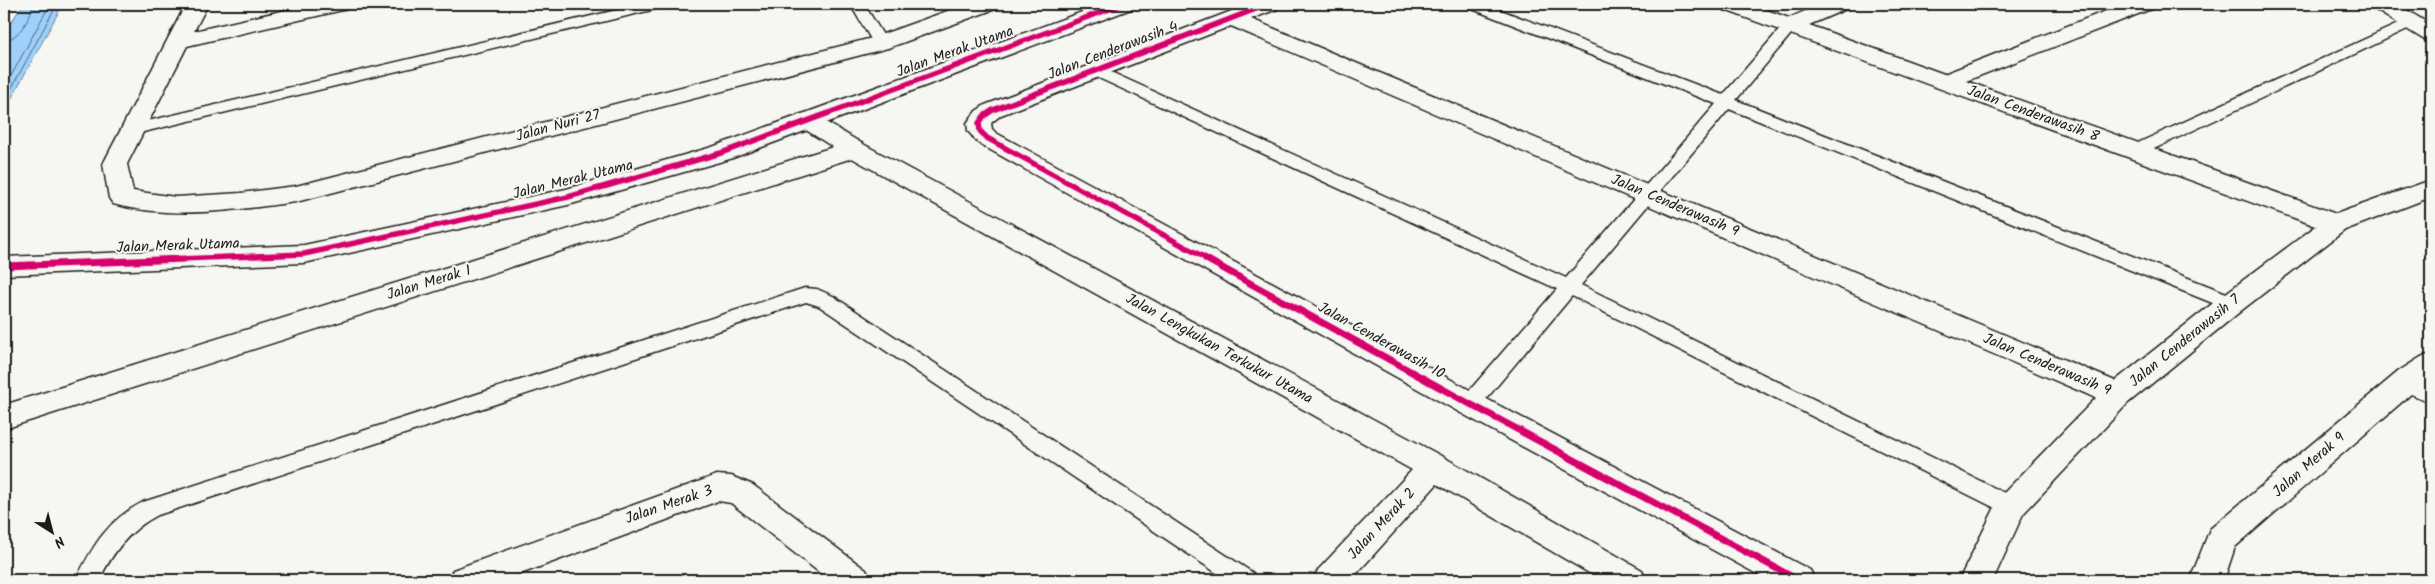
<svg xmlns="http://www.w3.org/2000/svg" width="2435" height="584" viewBox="0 0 2435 584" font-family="Kalam,sans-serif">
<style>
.water{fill:#9ed0fb;stroke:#6a88a2}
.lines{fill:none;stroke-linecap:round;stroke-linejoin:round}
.shore{stroke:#506475;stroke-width:1}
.service-casing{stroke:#1c1c1c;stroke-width:3}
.minor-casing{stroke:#1c1c1c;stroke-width:3}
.tertiary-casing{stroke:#1c1c1c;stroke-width:3}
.service{fill:#f6f6f2;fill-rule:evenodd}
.minor{fill:#f6f6f2;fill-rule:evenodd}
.tertiary{fill:#f6f6f2;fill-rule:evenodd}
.cycleway-far1-casing{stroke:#f6f6f2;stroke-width:8}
.cycleway-casing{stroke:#f6f6f2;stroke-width:10}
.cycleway-far1{stroke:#d6006c;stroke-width:5.5}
.cycleway{stroke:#d6006c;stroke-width:7}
.labels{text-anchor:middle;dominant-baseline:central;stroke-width:4;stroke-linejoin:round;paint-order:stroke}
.street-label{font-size:15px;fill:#1c1c1c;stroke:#f6f6f2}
</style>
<rect width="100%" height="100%" fill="#f6f6f2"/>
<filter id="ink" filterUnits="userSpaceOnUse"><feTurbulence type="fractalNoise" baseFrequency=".02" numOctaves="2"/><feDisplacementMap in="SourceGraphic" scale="10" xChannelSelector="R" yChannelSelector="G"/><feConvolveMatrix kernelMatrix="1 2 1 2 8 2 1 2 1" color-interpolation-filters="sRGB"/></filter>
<g filter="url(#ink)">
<polygon class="water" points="23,4 63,4 4,112 4,33"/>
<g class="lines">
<g class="shore">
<path d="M4 41C20 37 30 19 33 4"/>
<polyline points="4,89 50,4"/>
<polyline points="4,102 57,4"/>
</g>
<defs>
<g id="service">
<polygon points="642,4 667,4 660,8 131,135 125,134 123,130 125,126 131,125"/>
<polygon points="850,4 864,4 888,43 885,46 875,46"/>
<polygon points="1465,4 1485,4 1723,95 1786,22 1796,22 1798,25 1796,28 1736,100 2239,298 2241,303 2239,308 2232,310 2225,308 1729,109 1581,285 2019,500 2022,506 2019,512 2011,515 2003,512 1572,296 1477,410 1470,412 1463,410 1460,404 1463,398 1557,289 1090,74 1088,71 1096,66 1102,68 1566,278 1716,104 1467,7"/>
<polygon points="2411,18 2416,19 2418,22 2416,25 2141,155 2129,155 2127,151 2129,147"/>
<path d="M805 288 817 289 833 296 1253 573 1256 580H1227L819 306 806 302 158 515C129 530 114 551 99 580H76C93 545 108 520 143 502Z"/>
</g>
<g id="minor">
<path d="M186 4H208L194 31 312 4H350L347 9 187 46 127 164 133 191 176 197 241 193 296 186 872 38 967 4H998L995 9 888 48 296 202C236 210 173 220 113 204L109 198 103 164Z"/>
<polygon points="1250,4 1280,4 1277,9 1251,19 2115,381 2222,296 2316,226 1722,9 1719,4 1750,4 1789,18 1821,4 1849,4 1846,9 1809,25 1944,74 2124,4 2154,4 2151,9 1966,81 2336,214 2431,180 2431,197 2345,230 2242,310 2128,403 2023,514 1993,580 1959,580 2000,497 2096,398 1231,26 1001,115 991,123 992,129 996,133 1481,396 1810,570 1815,580 1768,580 1459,412 978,143 968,131 967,123 976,111 985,105"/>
<polygon points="2371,4 2397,4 2431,25 2431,41 2423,39 2374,9"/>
<polygon points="806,113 814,115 863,144 1445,458 1642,570 1647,580 1601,580 1437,484 1351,580 1313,580 1318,570 1412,470 852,158 4,429 4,405 833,147 798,125 794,120 798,115"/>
<polygon points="2431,354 2431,403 2411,394 2235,547 2224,580 2190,580 2210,529 2399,371 2421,357"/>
<polygon points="717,475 731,476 753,485 866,570 871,580 829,580 731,503 718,501 504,580 448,580 453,570"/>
</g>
<polygon id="tertiary" points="1104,4 1134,4 1131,9 730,159 568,205 304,263 4,275 4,257 304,245 566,189 712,147"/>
</defs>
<use href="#service" class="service-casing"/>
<use href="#minor" class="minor-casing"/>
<use href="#tertiary" class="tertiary-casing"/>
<use href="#service" class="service"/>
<use href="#minor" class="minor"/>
<use href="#tertiary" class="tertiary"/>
<defs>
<g id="cycleway-far1">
<polyline points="153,260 304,254 568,197 721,153 1123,4"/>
<polyline points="1209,260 987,138 980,131 979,123 984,116 993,110 1269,4"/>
</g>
<g id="cycleway">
<polyline points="1206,259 1470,404 1798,580"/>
<polyline points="4,266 184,259"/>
</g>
</defs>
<use href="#cycleway-far1" class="cycleway-far1-casing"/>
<use href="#cycleway" class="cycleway-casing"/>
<use href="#cycleway-far1" class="cycleway-far1"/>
<use href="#cycleway" class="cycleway"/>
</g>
</g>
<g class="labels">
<g class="street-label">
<text transform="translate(1113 51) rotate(-21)">Jalan Cenderawasih 4</text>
<text transform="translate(955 52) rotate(-20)">Jalan Merak Utama</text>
<text transform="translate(2033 114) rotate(20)">Jalan Cenderawasih 8</text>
<text transform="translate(558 126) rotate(-15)">Jalan Nuri 27</text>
<text transform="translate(573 180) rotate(-14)">Jalan Merak Utama</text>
<text transform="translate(1675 206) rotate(23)">Jalan Cenderawasih 9</text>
<text transform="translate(178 246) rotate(-2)">Jalan Merak Utama</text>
<text transform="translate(429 283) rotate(-17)">Jalan Merak 1</text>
<text transform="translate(1381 341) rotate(29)">Jalan Cenderawasih 10</text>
<text transform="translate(2185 341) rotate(-39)">Jalan Cenderawasih 7</text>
<text transform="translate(1219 349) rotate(29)">Jalan Lengkukan Terkukur Utama</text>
<text transform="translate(2047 365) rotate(23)">Jalan Cenderawasih 9</text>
<text transform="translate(2309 465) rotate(-41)">Jalan Merak 9</text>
<text transform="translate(669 505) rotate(-19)">Jalan Merak 3</text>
<text transform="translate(1382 524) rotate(-47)">Jalan Merak 2</text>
</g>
</g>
<rect width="2435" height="584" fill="none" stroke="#f6f6f2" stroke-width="20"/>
<rect x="10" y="10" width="2415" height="564" fill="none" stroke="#1c1c1c" stroke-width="2" filter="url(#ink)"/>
<g transform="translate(52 532) rotate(144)" stroke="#f6f6f2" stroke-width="4" paint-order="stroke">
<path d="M0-4L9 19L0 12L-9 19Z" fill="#1c1c1c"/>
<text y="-8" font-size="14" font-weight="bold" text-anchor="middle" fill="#1c1c1c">N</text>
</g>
</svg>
